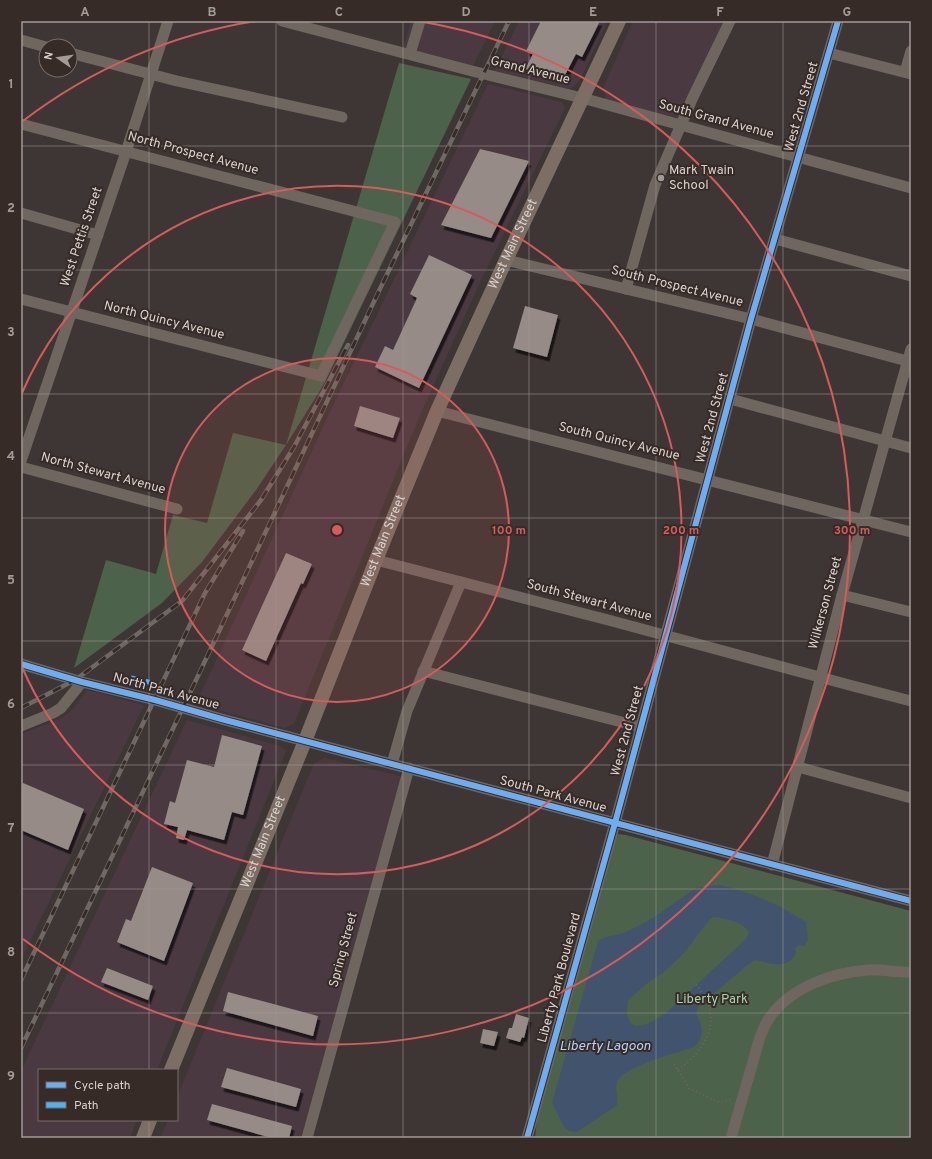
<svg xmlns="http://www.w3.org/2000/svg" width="932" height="1159" viewBox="0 0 932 1159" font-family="Overpass,sans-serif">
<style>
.industrial{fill:#4a3941}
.green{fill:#4d624b}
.water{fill:#42536d;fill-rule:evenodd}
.building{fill:#978b88;filter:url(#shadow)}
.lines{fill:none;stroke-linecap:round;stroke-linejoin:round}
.path{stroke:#6e6662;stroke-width:2;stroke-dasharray:1 3;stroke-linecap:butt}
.minor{stroke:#6f665f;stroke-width:11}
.major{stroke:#7c6e64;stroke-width:14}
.rail-casing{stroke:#706864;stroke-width:4.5}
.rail{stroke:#362b26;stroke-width:3;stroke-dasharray:9;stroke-linecap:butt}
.quiet{stroke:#4fb1f8;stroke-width:5;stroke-dasharray:10 5;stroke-linecap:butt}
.cycleway-casing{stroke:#362b26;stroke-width:8}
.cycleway{stroke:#6dadf4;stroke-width:6}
.grid{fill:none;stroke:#a29b98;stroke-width:1;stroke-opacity:0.55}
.ring{fill:none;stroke:#d75b5a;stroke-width:2}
.poi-dot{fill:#a29b98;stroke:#362b26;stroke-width:1.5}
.labels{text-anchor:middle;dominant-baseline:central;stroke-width:4;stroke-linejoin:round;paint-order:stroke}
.street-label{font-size:13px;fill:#d9d1ce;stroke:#362b26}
.poi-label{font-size:13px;fill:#d9d1ce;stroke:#362b26;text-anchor:start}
.park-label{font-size:13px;fill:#a8d8a7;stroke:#362b26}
.water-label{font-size:14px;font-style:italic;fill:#b4cffa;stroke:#362b26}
.centre{fill:#d75b5a;stroke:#362b26;stroke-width:2}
.ring-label{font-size:12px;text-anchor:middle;font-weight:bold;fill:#d75b5a;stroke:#362b26;stroke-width:4;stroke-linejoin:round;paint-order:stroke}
.neatline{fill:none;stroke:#a29b98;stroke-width:1.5}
.grid-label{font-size:13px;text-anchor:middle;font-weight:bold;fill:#a29b98}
</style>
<defs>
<filter id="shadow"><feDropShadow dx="2.5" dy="4.5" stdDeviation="0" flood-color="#0009"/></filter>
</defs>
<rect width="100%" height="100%" fill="#3d3634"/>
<g class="industrial">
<polygon points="411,21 495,21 473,66 402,52"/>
<polygon points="519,21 608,21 580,80 574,87 569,89 494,72"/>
<polygon points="633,21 725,21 679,118 612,103 605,98 604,86"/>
<polygon points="488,84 562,102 565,108 483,276 420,415 294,724 284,728 196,704 329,414"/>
<polygon points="87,690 144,705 21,960 21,734 62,718 75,707"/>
<polygon points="187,720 280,746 286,751 157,1070 39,1070 39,1120 137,1120 130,1138 21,1138 21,1071"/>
<polygon points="325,758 403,777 303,1138 160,1138 168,1120 177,1120 177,1097 314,763"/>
</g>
<g class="green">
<polygon points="399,63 471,79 324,384 286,445 256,490 202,562 162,603 74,668 106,560 156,574 173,515 207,523 233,433 286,445"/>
<polygon points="618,834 626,835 911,911 911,1138 535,1138 537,1119 613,840"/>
</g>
<path class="water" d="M719 885C749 891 780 905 806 922L808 940 804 946 799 945 795 948 796 953C787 971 770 963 755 960L746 966 699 1006 696 1014C703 1026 705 1037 694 1047 676 1053 628 1065 618 1080 614 1087 618 1097 617 1105L577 1132 569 1131 564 1127 552 1103 598 941 603 938 623 933 636 927 653 918 696 888ZM715 917C726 919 745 922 749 933L746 939 665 1014C644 1027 623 1037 628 1000L650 981 663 973 683 954 711 918Z"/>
<g class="building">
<polygon points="541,21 600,21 582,57 576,54 564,77 525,69 533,54 526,51"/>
<polygon points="480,149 529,161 491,238 441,225"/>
<polygon points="429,255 472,275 419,388 375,367 385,346 393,350 417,298 410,294"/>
<polygon points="525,306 558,315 547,357 513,348"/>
<polygon points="360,406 400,418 393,438 354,426"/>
<polygon points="286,553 312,564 303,584 301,583 266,661 242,650"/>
<polygon points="222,735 262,746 243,815 232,812 224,840 187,830 184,840 176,838 178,827 164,824 170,801 175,803 187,760 214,767"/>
<polygon points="23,783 84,809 68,850 21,830 21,788"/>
<polygon points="152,867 193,883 164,961 117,942 126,919 131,921"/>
<polygon points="107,968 153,986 148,1000 101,982"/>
<polygon points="228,992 318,1016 313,1036 223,1011"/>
<polygon points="516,1014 529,1018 524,1038 522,1037 520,1042 506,1038 509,1028 512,1028"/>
<polygon points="483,1029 498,1032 494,1046 480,1043"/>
<polygon points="227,1068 301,1089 296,1107 221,1087"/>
<polygon points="212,1104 292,1126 289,1138 272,1138 207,1120"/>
</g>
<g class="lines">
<g class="path">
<polyline points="674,1064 689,1088 716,1101 721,1102 732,1099"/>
<path d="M678 1070C699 1055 718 1032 708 1003 706 996 699 988 694 982"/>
</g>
<g class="minor">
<polyline points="282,21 472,71 582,98 911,188"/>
<polyline points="21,40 46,47"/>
<polyline points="70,53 177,81 342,117"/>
<polyline points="829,53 911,74"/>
<polyline points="410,54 420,21"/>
<polyline points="905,72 911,51"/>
<polyline points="21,124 395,222 321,376 21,299"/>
<polyline points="21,213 98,235"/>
<polyline points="775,239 911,276"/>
<polyline points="506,260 751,319 911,362"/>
<polyline points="626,289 655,185 693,97 730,21"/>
<polyline points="730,399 911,448"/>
<polyline points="437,411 911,532"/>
<polyline points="21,461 126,152 168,21"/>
<polyline points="21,467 177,509"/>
<polyline points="376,560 612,621 853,686 911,701"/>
<polyline points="842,595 911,612"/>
<polyline points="21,664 82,682 155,700 225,720 911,901"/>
<polyline points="423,671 641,727"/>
<polyline points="21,726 53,713 61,708 82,682"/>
<polyline points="392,764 407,711 461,582"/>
<polyline points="798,767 911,798"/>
<polyline points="772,865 842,595 911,349"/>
<polyline points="307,1138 409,768"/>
<polyline points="527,1138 615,823 751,319 838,21"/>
<path d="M731 1138C738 1114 745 1089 752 1065 757 1049 760 1031 770 1017 791 987 834 972 869 970 883 969 897 973 911 972"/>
</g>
<g class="major">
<path id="s1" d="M171 1070 305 741 376 560 437 411 506 260 619 21"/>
<polyline points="143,1138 150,1120"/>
</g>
<defs>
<g id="rail">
<polyline points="21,708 75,680 182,601 261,500 294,447 348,345"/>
<polyline points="21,980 205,593 243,531"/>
<polyline points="21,1048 189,695 378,293 509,21"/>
</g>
</defs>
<use href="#rail" class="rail-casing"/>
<use href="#rail" class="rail"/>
<polyline class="quiet" points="131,678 153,683"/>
<defs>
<g id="cycleway">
<polyline points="21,664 82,682 155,700 225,720 911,901"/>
<polyline points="527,1138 615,823 751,319 838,21"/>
</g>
</defs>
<use href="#cycleway" class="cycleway-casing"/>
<use href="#cycleway" class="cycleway"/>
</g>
<path class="grid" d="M149 21V1070M276 21V1138M403 21V1138M529 21V1138M656 21V1138M783 21V1138M21 146H911M21 270H911M21 394H911M21 518H911M21 641H911M21 765H911M21 889H911M21 1013H911M149 1120V1138"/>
<circle cx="337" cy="530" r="172" fill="#d75b5a" fill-opacity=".12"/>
<g class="ring">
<circle cx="337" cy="530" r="172"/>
<path d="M22 393A344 344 0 1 1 22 667"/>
<path d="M23 121A515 515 0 0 1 256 21M418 21A515 515 0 1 1 23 939"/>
</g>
<circle class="poi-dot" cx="661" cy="178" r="4"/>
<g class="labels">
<g class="street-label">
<text transform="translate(530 71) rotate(14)">Grand Avenue</text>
<text transform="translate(802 107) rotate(-74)">West 2nd Street</text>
<text transform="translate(716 120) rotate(15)">South Grand Avenue</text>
<text transform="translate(193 154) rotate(15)">North Prospect Avenue</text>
<text transform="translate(82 237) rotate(-71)">West Pettis Street</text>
<text stroke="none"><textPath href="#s1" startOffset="894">West Main Street</textPath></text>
<text transform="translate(677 287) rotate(14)">South Prospect Avenue</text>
<text transform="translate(164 321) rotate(14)">North Quincy Avenue</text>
<text transform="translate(713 418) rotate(-75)">West 2nd Street</text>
<text transform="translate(619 442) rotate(14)">South Quincy Avenue</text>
<text transform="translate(103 474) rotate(15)">North Stewart Avenue</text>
<text stroke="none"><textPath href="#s1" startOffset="570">West Main Street</textPath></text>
<text transform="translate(589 601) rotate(15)">South Stewart Avenue</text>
<text transform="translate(826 603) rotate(-75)">Wilkerson Street</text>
<text transform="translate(166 692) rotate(15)">North Park Avenue</text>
<text transform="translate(628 731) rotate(-75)">West 2nd Street</text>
<text transform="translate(553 795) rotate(15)">South Park Avenue</text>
<text stroke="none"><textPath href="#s1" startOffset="246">West Main Street</textPath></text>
<text transform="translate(344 950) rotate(-75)">Spring Street</text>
<text transform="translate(560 978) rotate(-75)">Liberty Park Boulevard</text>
</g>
<g class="poi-label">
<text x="669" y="171">Mark Twain<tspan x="669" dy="15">School</tspan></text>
</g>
<g class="park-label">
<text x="712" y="1000">Liberty Park</text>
</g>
<g class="water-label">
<text x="605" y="1046">Liberty Lagoon</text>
</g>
</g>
<circle cx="337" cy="530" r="6" class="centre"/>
<g class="ring-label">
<text x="509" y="534">100 m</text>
<text x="681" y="534">200 m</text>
<text x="852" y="534">300 m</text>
</g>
<rect width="932" height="1159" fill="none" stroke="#362b26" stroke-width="44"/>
<rect x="38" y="1069" width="140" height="52" fill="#362b26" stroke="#776d69"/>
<rect x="46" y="1082" width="20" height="6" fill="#6dadf4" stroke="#776d69"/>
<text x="74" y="1089" font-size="12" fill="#d9d1ce">Cycle path</text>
<rect x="46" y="1102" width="20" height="6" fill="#4fb1f8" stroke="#776d69"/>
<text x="74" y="1109" font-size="12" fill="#d9d1ce">Path</text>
<g transform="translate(58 58) rotate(283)"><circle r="19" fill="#362b26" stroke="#776d69"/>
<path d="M0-3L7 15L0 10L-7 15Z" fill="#a29b98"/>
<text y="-6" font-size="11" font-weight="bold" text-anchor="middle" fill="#d9d1ce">N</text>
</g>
<rect x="22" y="22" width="888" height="1115" class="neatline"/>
<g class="grid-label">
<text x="85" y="16">A</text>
<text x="212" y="16">B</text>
<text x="339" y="16">C</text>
<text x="466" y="16">D</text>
<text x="593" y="16">E</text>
<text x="720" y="16">F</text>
<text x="847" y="16">G</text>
<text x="11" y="88">1</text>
<text x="11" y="212">2</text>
<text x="11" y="336">3</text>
<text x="11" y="460">4</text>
<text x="11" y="584">5</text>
<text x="11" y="708">6</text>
<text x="11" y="832">7</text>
<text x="11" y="956">8</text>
<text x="11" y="1080">9</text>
</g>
</svg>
